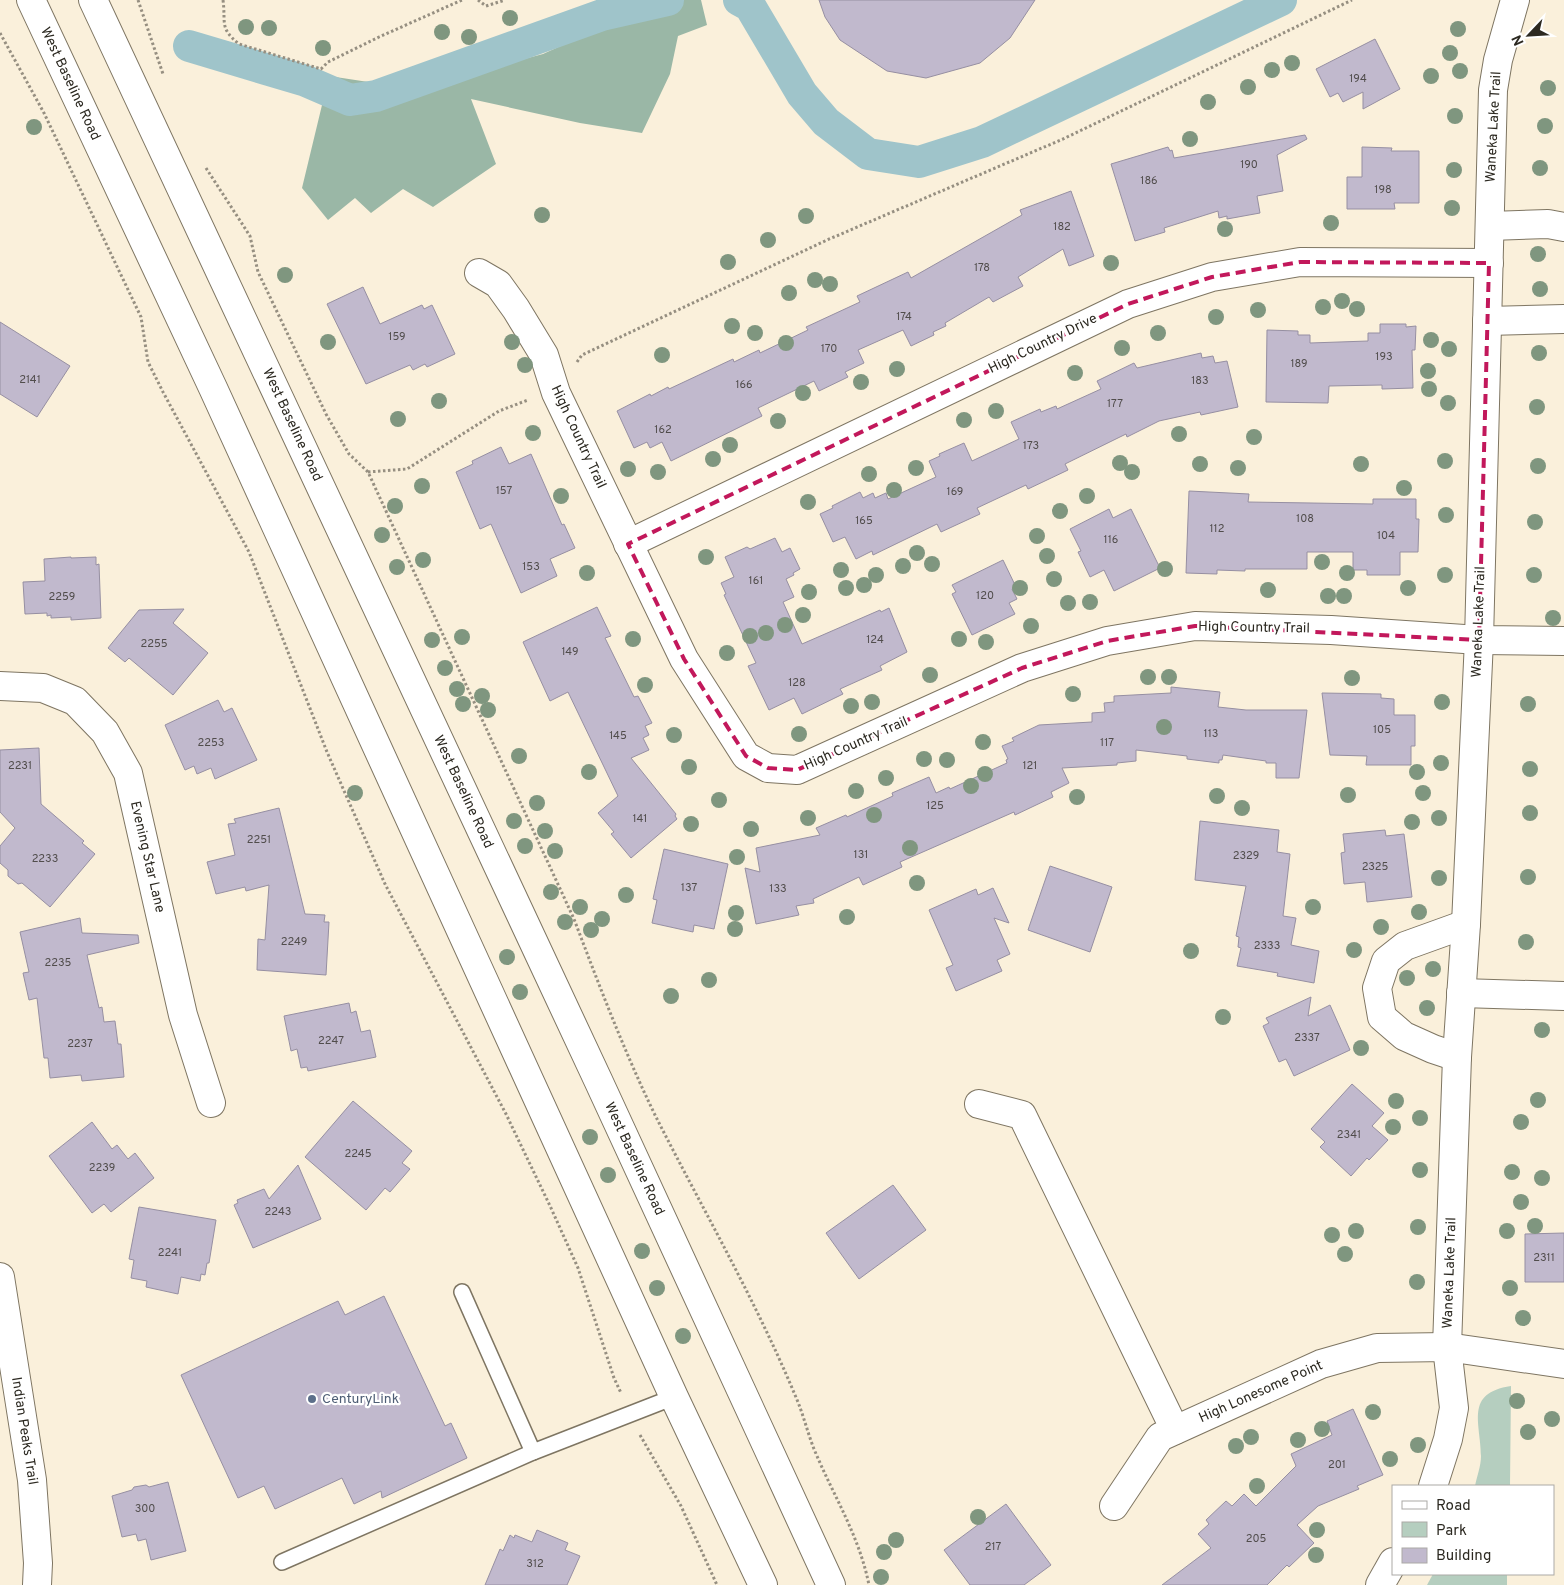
<svg xmlns="http://www.w3.org/2000/svg" width="1564" height="1585" viewBox="0 0 1564 1585" font-family="Overpass,sans-serif">
<style>
.green{fill:#b5cebf}
.forest{fill:#9ab7a6}
.lines{fill:none;stroke-linecap:round;stroke-linejoin:round}
.canal{stroke:#9fc4ca;stroke-width:32}
.building{fill:#c1b9cd;stroke:#968fa2}
.service-casing{stroke:#7e7562;stroke-width:18}
.minor-casing{stroke:#7e7562;stroke-width:30}
.secondary-casing{stroke:#7e7562;stroke-width:30}
.path{stroke:#968f81;stroke-width:3;stroke-dasharray:2.5 2.5;stroke-linecap:butt}
.service{stroke:#fff;stroke-width:15}
.minor{stroke:#fff;stroke-width:28}
.secondary{stroke:#fff;stroke-width:28}
.tree{fill:#7f967f}
.marked{fill:none;stroke:#c2185b;stroke-width:4;stroke-dasharray:10 6;stroke-linejoin:round}
.service-dot{fill:#5c6f8a;stroke:#fff;stroke-width:2}
.labels{text-anchor:middle;dominant-baseline:central;stroke-width:4.5;stroke-linejoin:round;paint-order:stroke}
.number-label{font-size:11px;fill:#514d4c}
.street-label{font-size:14px;fill:#2c2921;stroke:#fff}
.service-label{font-size:14px;fill:#4e5e75;stroke:#fff;text-anchor:start}
</style>
<rect width="100%" height="100%" fill="#faf0db"/>
<g class="green">
<path d="M1511 1386 1510 1486H1475C1477 1476 1481 1466 1481 1456 1481 1423 1464 1393 1511 1386Z"/>
<polygon points="1433,1574 1507,1574 1507,1585 1427,1585"/>
</g>
<polygon class="forest" points="613,0 701,0 707,25 678,36 670,74 642,133 580,123 471,99 496,164 433,207 403,189 371,213 355,198 328,220 302,188 329,76 375,83 437,82 543,54 589,33"/>
<g class="lines">
<g class="canal">
<polyline points="739,0 750,6 802,94 826,122 868,154 919,162 982,142 1281,0"/>
<polyline points="189,46 306,81 350,100 376,96 602,15 668,0"/>
</g>
</g>
<g class="building">
<polygon points="819,0 1035,0 1010,38 980,63 926,78 887,71 840,40 825,17"/>
<polygon points="1375,39 1400,89 1363,109 1363,92 1343,102 1338,93 1330,97 1316,69"/>
<polygon points="1305,135 1307,139 1277,155 1283,191 1257,196 1260,213 1227,219 1227,216 1219,218 1218,211 1164,228 1165,232 1135,241 1111,164 1168,147 1170,151 1172,150 1174,158"/>
<polygon points="1362,147 1392,148 1391,151 1419,151 1419,203 1394,203 1395,209 1347,209 1347,177 1362,177"/>
<polygon points="1071,191 1094,256 1069,266 1063,249 1018,277 1023,286 993,302 989,297 945,323 946,326 933,332 934,335 911,346 903,330 858,350 864,363 845,372 848,377 819,391 814,381 758,408 762,416 671,461 662,442 650,448 647,442 634,448 617,411 650,394 651,396 668,387 669,389 733,359 734,362 759,350 760,353 808,330 806,327 860,302 857,296 908,272 911,278 1022,215 1020,210"/>
<polygon points="363,287 380,324 422,305 424,309 432,305 455,354 427,367 425,364 413,370 410,365 366,384 327,304"/>
<polygon points="0,322 70,366 37,417 0,394"/>
<polygon points="1380,324 1406,324 1406,327 1416,326 1415,350 1412,350 1413,388 1382,389 1382,385 1329,386 1328,403 1266,402 1267,330 1298,331 1298,335 1310,335 1310,343 1368,341 1368,333 1380,333"/>
<polygon points="1201,353 1202,358 1213,356 1215,363 1227,361 1238,407 1201,415 1200,412 1159,421 1127,437 1126,434 1065,464 1068,470 1028,489 1026,485 977,508 980,514 941,532 937,524 873,555 872,551 856,559 845,537 833,542 820,514 833,508 832,506 860,492 863,498 873,493 875,498 886,493 888,499 936,477 929,461 940,456 939,454 964,443 972,461 1019,439 1011,422 1040,409 1041,412 1056,406 1057,409 1101,389 1097,381 1134,363 1137,368"/>
<polygon points="501,447 509,464 531,454 562,525 564,524 575,548 550,559 557,576 521,593 491,524 480,529 456,472 473,464 472,461"/>
<polygon points="1189,491 1249,494 1248,502 1373,504 1373,499 1416,499 1416,519 1419,519 1418,552 1400,552 1400,575 1367,575 1367,570 1353,570 1353,552 1307,552 1307,569 1245,569 1245,571 1217,570 1217,574 1186,573"/>
<polygon points="1109,509 1113,518 1131,509 1160,568 1114,591 1104,570 1090,577 1078,552 1081,551 1070,529"/>
<polygon points="775,538 782,552 790,548 800,569 793,573 794,575 786,579 794,597 783,602 802,644 880,610 881,612 889,608 907,652 880,666 882,670 840,689 843,694 802,714 794,698 769,710 748,666 756,663 724,595 726,594 721,583 734,577 725,557 747,547 750,549"/>
<polygon points="71,557 71,558 96,557 96,565 99,564 101,618 71,620 71,617 51,618 51,615 47,616 47,613 25,614 23,582 45,581 44,559"/>
<polygon points="1003,560 1016,587 1012,589 1017,599 1009,603 1015,614 972,635 952,594 956,592 952,585"/>
<polygon points="597,607 611,636 605,638 634,697 638,696 652,723 645,726 649,735 643,738 649,750 631,758 676,814 675,816 677,819 631,858 611,834 614,832 598,813 618,796 568,692 550,701 523,642"/>
<polygon points="184,609 173,623 208,653 173,695 129,658 125,662 108,648 139,610"/>
<polygon points="1171,687 1220,692 1218,707 1246,710 1307,710 1299,778 1276,778 1276,763 1266,763 1266,761 1223,755 1222,760 1219,760 1219,763 1187,759 1187,756 1136,750 1136,761 1117,763 1117,765 1062,768 1069,783 1051,792 1053,797 1015,815 1014,812 900,862 902,867 863,885 859,877 813,899 814,903 796,906 799,915 756,924 745,868 760,872 756,848 820,835 816,828 846,815 847,817 893,796 892,793 929,777 936,793 949,787 950,789 1007,763 1006,760 1008,759 1002,746 1014,741 1012,738 1039,725 1092,722 1092,713 1105,712 1104,703 1114,702 1114,696 1171,693"/>
<polygon points="1322,693 1381,694 1381,698 1394,699 1394,715 1415,715 1415,746 1411,746 1411,765 1366,765 1367,756 1330,755"/>
<polygon points="218,700 224,712 232,708 257,760 215,779 211,768 197,774 194,766 185,770 165,725"/>
<polygon points="39,748 41,804 84,841 82,843 95,854 50,907 22,883 18,884 8,876 8,870 0,863 0,846 15,828 0,812 0,750"/>
<polygon points="279,808 305,914 325,915 324,922 329,922 326,975 257,970 258,939 265,940 269,885 246,891 245,887 216,894 207,862 235,855 228,824 236,823 234,819"/>
<polygon points="1200,821 1279,830 1277,852 1290,854 1283,916 1296,918 1291,945 1319,951 1314,983 1277,976 1278,973 1237,966 1241,948 1238,947 1239,937 1236,936 1246,886 1195,880"/>
<polygon points="1385,830 1386,836 1404,834 1412,897 1367,902 1365,882 1344,884 1341,853 1345,852 1343,834"/>
<polygon points="664,849 728,864 714,929 694,925 693,932 652,923 657,900 653,899"/>
<polygon points="1050,866 1112,887 1090,952 1028,930"/>
<polygon points="993,888 1009,923 994,918 1010,954 997,960 1002,971 956,991 946,968 953,965 929,910 976,889 978,895"/>
<polygon points="80,918 82,933 138,935 139,943 87,955 99,1008 102,1007 104,1022 115,1021 118,1044 121,1044 124,1077 82,1081 81,1075 50,1078 48,1058 44,1058 37,998 29,1000 23,973 29,972 20,932"/>
<polygon points="1311,997 1308,1016 1330,1005 1350,1050 1294,1076 1286,1059 1279,1062 1263,1026 1269,1023 1266,1018"/>
<polygon points="349,1003 351,1013 356,1011 361,1032 370,1030 376,1057 308,1071 307,1067 301,1068 297,1049 291,1051 284,1016"/>
<polygon points="1352,1084 1384,1113 1372,1126 1388,1140 1369,1160 1367,1158 1351,1176 1320,1147 1325,1142 1311,1129"/>
<polygon points="353,1101 412,1151 402,1163 410,1169 390,1192 385,1188 366,1210 305,1157"/>
<polygon points="92,1122 112,1149 117,1145 128,1159 135,1153 154,1178 111,1212 104,1204 92,1213 49,1156"/>
<polygon points="298,1165 321,1219 253,1248 234,1205 238,1203 237,1200 264,1189 269,1199"/>
<polygon points="893,1185 926,1230 859,1279 826,1233"/>
<polygon points="139,1207 216,1220 209,1263 207,1263 205,1275 201,1274 200,1281 181,1277 178,1294 146,1287 147,1281 131,1278 134,1260 129,1259"/>
<polygon points="1564,1233 1564,1282 1525,1282 1525,1234"/>
<polygon points="384,1296 445,1426 451,1423 467,1458 382,1498 381,1491 354,1504 342,1478 275,1509 264,1486 238,1498 181,1375 338,1301 345,1315"/>
<polygon points="1353,1409 1383,1475 1357,1486 1359,1489 1318,1506 1297,1525 1314,1543 1289,1567 1287,1565 1267,1585 1162,1585 1211,1548 1198,1534 1209,1524 1206,1520 1226,1501 1232,1506 1244,1494 1256,1506 1296,1466 1291,1454 1332,1435 1327,1421"/>
<polygon points="168,1482 186,1551 151,1560 146,1539 138,1541 136,1534 122,1537 112,1496 132,1490 134,1487 146,1485 149,1487"/>
<polygon points="1006,1504 1051,1565 1024,1585 970,1585 944,1550"/>
<polygon points="537,1530 568,1543 565,1550 580,1556 567,1585 485,1585 500,1549 503,1551 510,1535 514,1538 515,1535 532,1542"/>
</g>
<g class="lines">
<defs>
<g id="service">
<polyline points="462,1292 533,1452"/>
<polyline points="282,1562 533,1452 674,1397"/>
</g>
<g id="minor">
<polyline points="1490,226 1548,224 1564,227"/>
<polyline points="479,273 498,284 516,309 544,355 556,393 684,659 746,756 768,768 797,770 1022,668 1107,641 1195,626 1331,630 1479,640 1564,641"/>
<polyline points="1487,321 1564,319"/>
<polyline points="628,544 1128,304 1212,277 1300,262 1489,263"/>
<polyline points="0,686 43,688 75,701 105,732 128,773 183,1015 211,1103"/>
<polyline points="1461,993 1564,996"/>
<polyline points="1457,1057 1433,1049 1404,1036 1382,1017 1377,988 1386,961 1405,946 1466,924"/>
<polyline points="979,1104 1022,1115 1175,1430"/>
<polyline points="0,1277 32,1480 38,1563 37,1585"/>
<polyline points="1433,1486 1448,1439 1454,1408 1447,1347 1457,1057 1466,924 1479,640 1493,90 1498,60 1515,0"/>
<polyline points="1114,1506 1160,1437 1321,1364 1377,1348 1447,1347 1564,1364"/>
<polyline points="1380,1585 1393,1562"/>
</g>
<g id="secondary">
<polyline points="31,0 213,388 674,1397 763,1585"/>
<polyline points="93,0 598,1080 831,1585"/>
</g>
</defs>
<use href="#service" class="service-casing"/>
<use href="#minor" class="minor-casing"/>
<use href="#secondary" class="secondary-casing"/>
<g class="path">
<polyline points="138,0 163,74"/>
<path d="M223 0C226 23 219 28 239 44L321 69 328 62 379 37 462 0"/>
<polyline points="478,0 486,6 505,0"/>
<polyline points="0,33 44,113 141,317 148,362 163,392 249,552 327,752 385,884 506,1114 551,1208 578,1268 614,1378 621,1393"/>
<path d="M206 168 250 236 258 272 326 414 349 454 368 472 574 919C599 985 624 1051 655 1115 702 1208 755 1299 795 1395 803 1413 807 1431 814 1449 833 1495 859 1535 869 1585"/>
<polyline points="577,362 582,355 827,240 1063,139 1352,0"/>
<polyline points="368,472 407,469 499,411 528,400"/>
<polyline points="640,1435 681,1506 717,1585"/>
</g>
<use href="#service" class="service"/>
<use href="#minor" class="minor"/>
<use href="#secondary" class="secondary"/>
</g>
<g class="tree">
<circle cx="510" cy="18" r="8"/>
<circle cx="246" cy="27" r="8"/>
<circle cx="269" cy="28" r="8"/>
<circle cx="1458" cy="29" r="8"/>
<circle cx="442" cy="32" r="8"/>
<circle cx="469" cy="37" r="8"/>
<circle cx="323" cy="48" r="8"/>
<circle cx="1450" cy="53" r="8"/>
<circle cx="1292" cy="63" r="8"/>
<circle cx="1272" cy="70" r="8"/>
<circle cx="1460" cy="71" r="8"/>
<circle cx="1431" cy="76" r="8"/>
<circle cx="1248" cy="87" r="8"/>
<circle cx="1548" cy="88" r="8"/>
<circle cx="1208" cy="102" r="8"/>
<circle cx="1455" cy="116" r="8"/>
<circle cx="1545" cy="126" r="8"/>
<circle cx="34" cy="127" r="8"/>
<circle cx="1190" cy="139" r="8"/>
<circle cx="1540" cy="168" r="8"/>
<circle cx="1454" cy="170" r="8"/>
<circle cx="1452" cy="208" r="8"/>
<circle cx="542" cy="215" r="8"/>
<circle cx="806" cy="216" r="8"/>
<circle cx="1331" cy="223" r="8"/>
<circle cx="1225" cy="229" r="8"/>
<circle cx="768" cy="240" r="8"/>
<circle cx="1538" cy="254" r="8"/>
<circle cx="728" cy="262" r="8"/>
<circle cx="1111" cy="263" r="8"/>
<circle cx="285" cy="275" r="8"/>
<circle cx="815" cy="280" r="8"/>
<circle cx="830" cy="284" r="8"/>
<circle cx="1540" cy="289" r="8"/>
<circle cx="789" cy="293" r="8"/>
<circle cx="1342" cy="301" r="8"/>
<circle cx="1323" cy="307" r="8"/>
<circle cx="1357" cy="309" r="8"/>
<circle cx="1258" cy="310" r="8"/>
<circle cx="1216" cy="317" r="8"/>
<circle cx="732" cy="326" r="8"/>
<circle cx="755" cy="333" r="8"/>
<circle cx="1158" cy="333" r="8"/>
<circle cx="1431" cy="340" r="8"/>
<circle cx="328" cy="342" r="8"/>
<circle cx="512" cy="342" r="8"/>
<circle cx="786" cy="343" r="8"/>
<circle cx="1122" cy="348" r="8"/>
<circle cx="1449" cy="349" r="8"/>
<circle cx="1539" cy="353" r="8"/>
<circle cx="662" cy="355" r="8"/>
<circle cx="525" cy="365" r="8"/>
<circle cx="897" cy="369" r="8"/>
<circle cx="1428" cy="371" r="8"/>
<circle cx="1075" cy="373" r="8"/>
<circle cx="861" cy="382" r="8"/>
<circle cx="1429" cy="389" r="8"/>
<circle cx="803" cy="393" r="8"/>
<circle cx="439" cy="401" r="8"/>
<circle cx="1448" cy="403" r="8"/>
<circle cx="1537" cy="407" r="8"/>
<circle cx="996" cy="411" r="8"/>
<circle cx="398" cy="419" r="8"/>
<circle cx="964" cy="420" r="8"/>
<circle cx="778" cy="421" r="8"/>
<circle cx="533" cy="433" r="8"/>
<circle cx="1179" cy="434" r="8"/>
<circle cx="1254" cy="437" r="8"/>
<circle cx="730" cy="445" r="8"/>
<circle cx="713" cy="459" r="8"/>
<circle cx="1445" cy="461" r="8"/>
<circle cx="1120" cy="463" r="8"/>
<circle cx="1200" cy="464" r="8"/>
<circle cx="1361" cy="464" r="8"/>
<circle cx="1538" cy="466" r="8"/>
<circle cx="916" cy="468" r="8"/>
<circle cx="1238" cy="468" r="8"/>
<circle cx="628" cy="469" r="8"/>
<circle cx="658" cy="472" r="8"/>
<circle cx="1132" cy="472" r="8"/>
<circle cx="869" cy="474" r="8"/>
<circle cx="422" cy="486" r="8"/>
<circle cx="1404" cy="488" r="8"/>
<circle cx="894" cy="490" r="8"/>
<circle cx="561" cy="496" r="8"/>
<circle cx="1087" cy="496" r="8"/>
<circle cx="808" cy="502" r="8"/>
<circle cx="395" cy="506" r="8"/>
<circle cx="1060" cy="511" r="8"/>
<circle cx="1446" cy="515" r="8"/>
<circle cx="1535" cy="522" r="8"/>
<circle cx="382" cy="535" r="8"/>
<circle cx="1037" cy="536" r="8"/>
<circle cx="917" cy="553" r="8"/>
<circle cx="1047" cy="556" r="8"/>
<circle cx="706" cy="557" r="8"/>
<circle cx="423" cy="560" r="8"/>
<circle cx="1322" cy="562" r="8"/>
<circle cx="932" cy="564" r="8"/>
<circle cx="903" cy="566" r="8"/>
<circle cx="397" cy="567" r="8"/>
<circle cx="1165" cy="569" r="8"/>
<circle cx="841" cy="570" r="8"/>
<circle cx="587" cy="573" r="8"/>
<circle cx="1347" cy="573" r="8"/>
<circle cx="876" cy="575" r="8"/>
<circle cx="1445" cy="575" r="8"/>
<circle cx="1534" cy="575" r="8"/>
<circle cx="1054" cy="579" r="8"/>
<circle cx="864" cy="585" r="8"/>
<circle cx="846" cy="588" r="8"/>
<circle cx="1020" cy="588" r="8"/>
<circle cx="1408" cy="588" r="8"/>
<circle cx="1268" cy="590" r="8"/>
<circle cx="809" cy="592" r="8"/>
<circle cx="1328" cy="596" r="8"/>
<circle cx="1344" cy="596" r="8"/>
<circle cx="1090" cy="602" r="8"/>
<circle cx="1068" cy="603" r="8"/>
<circle cx="803" cy="615" r="8"/>
<circle cx="1553" cy="618" r="8"/>
<circle cx="785" cy="625" r="8"/>
<circle cx="1031" cy="626" r="8"/>
<circle cx="766" cy="633" r="8"/>
<circle cx="750" cy="636" r="8"/>
<circle cx="462" cy="637" r="8"/>
<circle cx="633" cy="639" r="8"/>
<circle cx="959" cy="639" r="8"/>
<circle cx="432" cy="640" r="8"/>
<circle cx="986" cy="642" r="8"/>
<circle cx="727" cy="653" r="8"/>
<circle cx="445" cy="668" r="8"/>
<circle cx="930" cy="675" r="8"/>
<circle cx="1148" cy="677" r="8"/>
<circle cx="1169" cy="677" r="8"/>
<circle cx="1352" cy="678" r="8"/>
<circle cx="645" cy="685" r="8"/>
<circle cx="457" cy="689" r="8"/>
<circle cx="1073" cy="694" r="8"/>
<circle cx="482" cy="696" r="8"/>
<circle cx="872" cy="702" r="8"/>
<circle cx="1442" cy="702" r="8"/>
<circle cx="463" cy="704" r="8"/>
<circle cx="1528" cy="704" r="8"/>
<circle cx="851" cy="706" r="8"/>
<circle cx="488" cy="710" r="8"/>
<circle cx="1164" cy="727" r="8"/>
<circle cx="799" cy="734" r="8"/>
<circle cx="674" cy="735" r="8"/>
<circle cx="983" cy="742" r="8"/>
<circle cx="519" cy="756" r="8"/>
<circle cx="924" cy="759" r="8"/>
<circle cx="947" cy="760" r="8"/>
<circle cx="1441" cy="763" r="8"/>
<circle cx="689" cy="767" r="8"/>
<circle cx="1530" cy="769" r="8"/>
<circle cx="589" cy="772" r="8"/>
<circle cx="1417" cy="772" r="8"/>
<circle cx="985" cy="774" r="8"/>
<circle cx="886" cy="778" r="8"/>
<circle cx="971" cy="786" r="8"/>
<circle cx="856" cy="791" r="8"/>
<circle cx="355" cy="793" r="8"/>
<circle cx="1423" cy="793" r="8"/>
<circle cx="1348" cy="795" r="8"/>
<circle cx="1217" cy="796" r="8"/>
<circle cx="1077" cy="797" r="8"/>
<circle cx="719" cy="800" r="8"/>
<circle cx="537" cy="803" r="8"/>
<circle cx="1242" cy="808" r="8"/>
<circle cx="1530" cy="813" r="8"/>
<circle cx="874" cy="815" r="8"/>
<circle cx="808" cy="818" r="8"/>
<circle cx="1439" cy="818" r="8"/>
<circle cx="514" cy="821" r="8"/>
<circle cx="1412" cy="822" r="8"/>
<circle cx="691" cy="824" r="8"/>
<circle cx="751" cy="829" r="8"/>
<circle cx="545" cy="831" r="8"/>
<circle cx="525" cy="846" r="8"/>
<circle cx="910" cy="848" r="8"/>
<circle cx="555" cy="851" r="8"/>
<circle cx="737" cy="857" r="8"/>
<circle cx="1528" cy="877" r="8"/>
<circle cx="1439" cy="878" r="8"/>
<circle cx="917" cy="883" r="8"/>
<circle cx="551" cy="892" r="8"/>
<circle cx="626" cy="895" r="8"/>
<circle cx="580" cy="907" r="8"/>
<circle cx="1313" cy="907" r="8"/>
<circle cx="1419" cy="912" r="8"/>
<circle cx="736" cy="913" r="8"/>
<circle cx="847" cy="917" r="8"/>
<circle cx="602" cy="919" r="8"/>
<circle cx="565" cy="922" r="8"/>
<circle cx="1381" cy="927" r="8"/>
<circle cx="735" cy="929" r="8"/>
<circle cx="591" cy="930" r="8"/>
<circle cx="1526" cy="942" r="8"/>
<circle cx="1354" cy="950" r="8"/>
<circle cx="1191" cy="951" r="8"/>
<circle cx="507" cy="957" r="8"/>
<circle cx="1433" cy="969" r="8"/>
<circle cx="1407" cy="978" r="8"/>
<circle cx="709" cy="980" r="8"/>
<circle cx="520" cy="992" r="8"/>
<circle cx="671" cy="996" r="8"/>
<circle cx="1427" cy="1008" r="8"/>
<circle cx="1223" cy="1017" r="8"/>
<circle cx="1542" cy="1030" r="8"/>
<circle cx="1361" cy="1048" r="8"/>
<circle cx="1538" cy="1100" r="8"/>
<circle cx="1396" cy="1101" r="8"/>
<circle cx="1420" cy="1118" r="8"/>
<circle cx="1521" cy="1122" r="8"/>
<circle cx="1393" cy="1127" r="8"/>
<circle cx="590" cy="1137" r="8"/>
<circle cx="1420" cy="1170" r="8"/>
<circle cx="1512" cy="1172" r="8"/>
<circle cx="608" cy="1175" r="8"/>
<circle cx="1542" cy="1178" r="8"/>
<circle cx="1521" cy="1202" r="8"/>
<circle cx="1535" cy="1226" r="8"/>
<circle cx="1418" cy="1227" r="8"/>
<circle cx="1356" cy="1231" r="8"/>
<circle cx="1507" cy="1231" r="8"/>
<circle cx="1332" cy="1235" r="8"/>
<circle cx="642" cy="1251" r="8"/>
<circle cx="1345" cy="1254" r="8"/>
<circle cx="1417" cy="1282" r="8"/>
<circle cx="657" cy="1288" r="8"/>
<circle cx="1510" cy="1288" r="8"/>
<circle cx="1523" cy="1318" r="8"/>
<circle cx="683" cy="1336" r="8"/>
<circle cx="1517" cy="1401" r="8"/>
<circle cx="1373" cy="1412" r="8"/>
<circle cx="1552" cy="1419" r="8"/>
<circle cx="1322" cy="1429" r="8"/>
<circle cx="1528" cy="1432" r="8"/>
<circle cx="1251" cy="1437" r="8"/>
<circle cx="1298" cy="1440" r="8"/>
<circle cx="1418" cy="1445" r="8"/>
<circle cx="1236" cy="1446" r="8"/>
<circle cx="1390" cy="1459" r="8"/>
<circle cx="1257" cy="1486" r="8"/>
<circle cx="978" cy="1517" r="8"/>
<circle cx="1317" cy="1530" r="8"/>
<circle cx="896" cy="1540" r="8"/>
<circle cx="884" cy="1552" r="8"/>
<circle cx="1316" cy="1555" r="8"/>
<circle cx="881" cy="1577" r="8"/>
</g>
<path class="marked" d="M1300 262 1489 263 1479 640 1195 626 1107 641 1022 668 797 770 768 768 746 756 684 659 628 544 1128 304 1212 277Z"/>
<circle class="service-dot" cx="312" cy="1399" r="5"/>
<g class="labels">
<g class="number-label">
<text x="1358" y="79">194</text>
<text x="1249" y="165">190</text>
<text x="1149" y="181">186</text>
<text x="1383" y="190">198</text>
<text x="1062" y="227">182</text>
<text x="982" y="268">178</text>
<text x="904" y="317">174</text>
<text x="397" y="337">159</text>
<text x="829" y="349">170</text>
<text x="1384" y="357">193</text>
<text x="1299" y="364">189</text>
<text x="30" y="380">2141</text>
<text x="1200" y="381">183</text>
<text x="744" y="385">166</text>
<text x="1115" y="404">177</text>
<text x="663" y="430">162</text>
<text x="1031" y="446">173</text>
<text x="504" y="491">157</text>
<text x="955" y="492">169</text>
<text x="1305" y="519">108</text>
<text x="864" y="521">165</text>
<text x="1217" y="529">112</text>
<text x="1386" y="536">104</text>
<text x="1111" y="540">116</text>
<text x="531" y="567">153</text>
<text x="756" y="581">161</text>
<text x="985" y="596">120</text>
<text x="62" y="597">2259</text>
<text x="875" y="640">124</text>
<text x="154" y="644">2255</text>
<text x="570" y="652">149</text>
<text x="797" y="683">128</text>
<text x="1382" y="730">105</text>
<text x="1211" y="734">113</text>
<text x="618" y="736">145</text>
<text x="211" y="743">2253</text>
<text x="1107" y="743">117</text>
<text x="20" y="766">2231</text>
<text x="1030" y="766">121</text>
<text x="935" y="806">125</text>
<text x="640" y="819">141</text>
<text x="259" y="840">2251</text>
<text x="861" y="855">131</text>
<text x="1246" y="856">2329</text>
<text x="45" y="859">2233</text>
<text x="1375" y="867">2325</text>
<text x="689" y="888">137</text>
<text x="778" y="889">133</text>
<text x="294" y="942">2249</text>
<text x="1267" y="946">2333</text>
<text x="58" y="963">2235</text>
<text x="1307" y="1038">2337</text>
<text x="331" y="1041">2247</text>
<text x="80" y="1044">2237</text>
<text x="1349" y="1135">2341</text>
<text x="358" y="1154">2245</text>
<text x="102" y="1168">2239</text>
<text x="278" y="1212">2243</text>
<text x="170" y="1253">2241</text>
<text x="1544" y="1258">2311</text>
<text x="1337" y="1465">201</text>
<text x="145" y="1509">300</text>
<text x="1256" y="1539">205</text>
<text x="993" y="1547">217</text>
<text x="535" y="1564">312</text>
</g>
<g class="street-label">
<text transform="translate(70 84) rotate(65)">West Baseline Road</text>
<text transform="translate(1494 127) rotate(-87)">Waneka Lake Trail</text>
<text transform="translate(1043 344) rotate(-26)">High Country Drive</text>
<text transform="translate(292 425) rotate(65)">West Baseline Road</text>
<text transform="translate(578 437) rotate(65)">High Country Trail</text>
<text transform="translate(1479 622) rotate(-88)">Waneka Lake Trail</text>
<text transform="translate(1254 628) rotate(1)">High Country Trail</text>
<text transform="translate(856 744) rotate(-24)">High Country Trail</text>
<text transform="translate(463 792) rotate(65)">West Baseline Road</text>
<text transform="translate(147 857) rotate(77)">Evening Star Lane</text>
<text transform="translate(634 1159) rotate(65)">West Baseline Road</text>
<text transform="translate(1450 1273) rotate(-88)">Waneka Lake Trail</text>
<text transform="translate(1261 1392) rotate(-24)">High Lonesome Point</text>
<text transform="translate(24 1431) rotate(81)">Indian Peaks Trail</text>
</g>
<g class="service-label">
<text x="322" y="1399">CenturyLink</text>
</g>
</g>
<rect x="1392" y="1485" width="162" height="90" fill="#ffffff" stroke="#aba9a6"/>
<rect x="1402" y="1501" width="25" height="8" fill="#ffffff" stroke="#aba9a6"/>
<text x="1436" y="1510" font-size="15" fill="#2c2921">Road</text>
<rect x="1402" y="1522" width="25" height="15" fill="#b5cebf" stroke="#aba9a6"/>
<text x="1436" y="1535" font-size="15" fill="#2c2921">Park</text>
<rect x="1402" y="1548" width="25" height="15" fill="#c1b9cd" stroke="#aba9a6"/>
<text x="1436" y="1560" font-size="15" fill="#2c2921">Building</text>
<g transform="translate(1529 35) rotate(245)" stroke="#ffffff" stroke-width="4" paint-order="stroke">
<path d="M0-4L9 19L0 12L-9 19Z" fill="#2c2921"/>
<text y="-8" font-size="14" font-weight="bold" text-anchor="middle" fill="#2c2921">N</text>
</g>
</svg>
